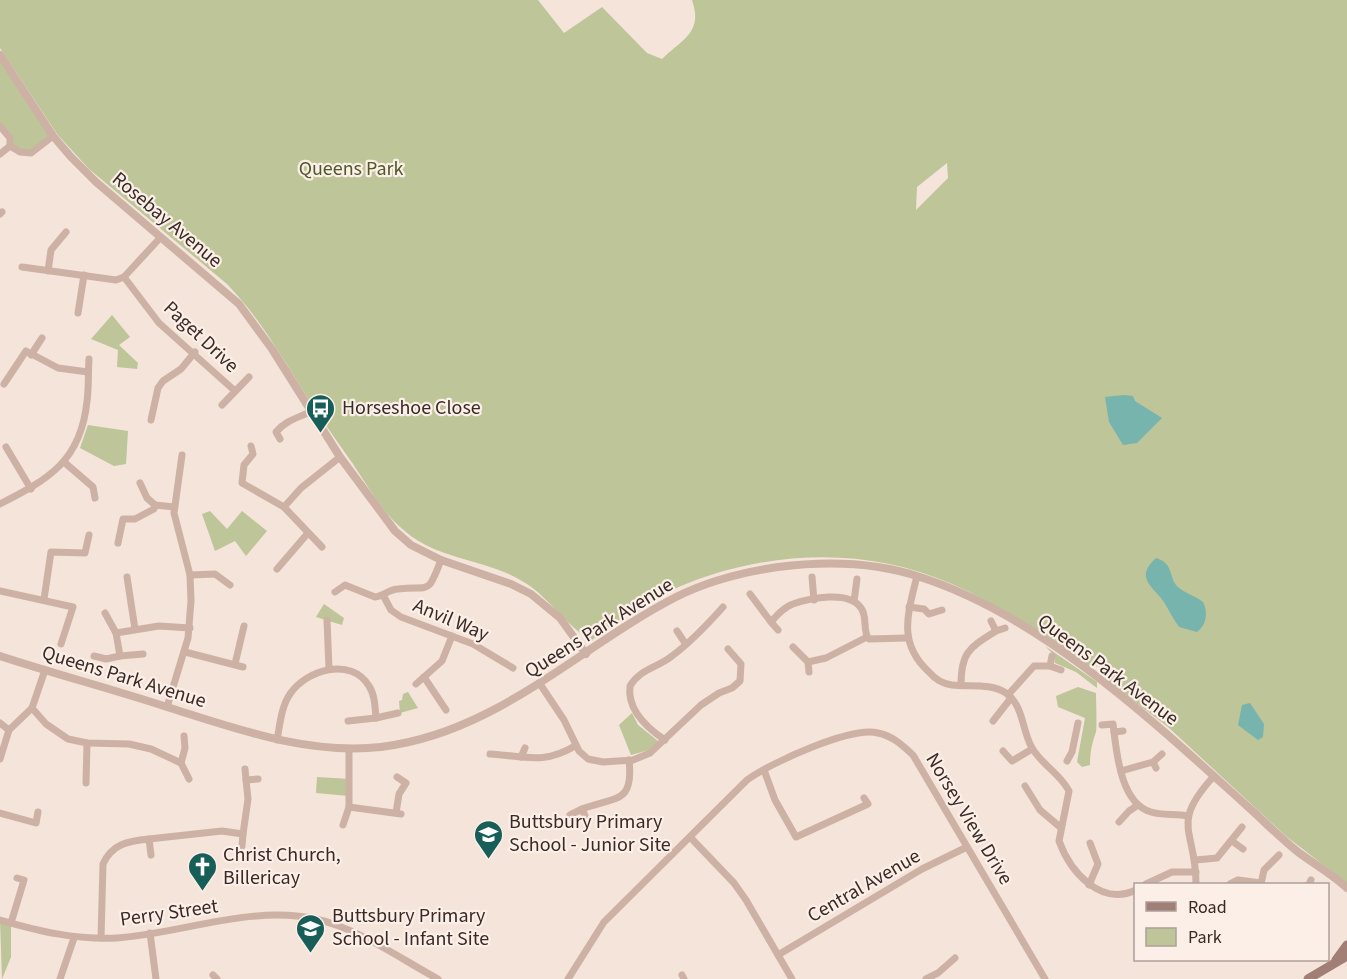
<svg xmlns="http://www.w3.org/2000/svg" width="1347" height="979" viewBox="0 0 1347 979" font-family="'Source Sans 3',sans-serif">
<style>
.green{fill:#bdc599;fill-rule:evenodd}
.water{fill:#77b4ad}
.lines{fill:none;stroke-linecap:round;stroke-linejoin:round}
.minor{stroke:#cdb1a5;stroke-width:7}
.tertiary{stroke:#cdb1a5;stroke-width:8}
.secondary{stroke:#a17f76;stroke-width:9}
.labels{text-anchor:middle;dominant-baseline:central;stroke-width:4.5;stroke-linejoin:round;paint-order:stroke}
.park-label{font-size:20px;fill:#4f5928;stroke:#fbefe7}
.street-label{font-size:20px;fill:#392a27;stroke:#fbefe7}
.poi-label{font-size:20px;fill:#392a27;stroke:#fbefe7;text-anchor:start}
</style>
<rect width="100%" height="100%" fill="#f4e4da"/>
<g class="green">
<path d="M0 0H538L564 33 602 7 647 53 662 59C684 38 703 32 692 0H1347V883L1287 837 1168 727 1106 680 1099 666 1089 667C1045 637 1001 605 952 584 859 543 752 551 661 595 636 607 614 624 592 640 571 631 549 598 527 584 490 559 440 561 406 532 383 514 369 488 353 464 336 440 319 416 304 392 280 354 259 317 227 284L89 169 57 134 0 48ZM947 163 948 178 916 210 917 187Z"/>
<polygon points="0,55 53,136 31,153 10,146 11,134 0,122"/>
<polygon points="112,315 130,337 119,345 138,363 137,369 117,367 118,350 91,339"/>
<polygon points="88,425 128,431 126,464 114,466 80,448"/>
<polygon points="210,511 227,529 242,511 267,531 246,556 235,541 215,551 202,514"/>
<polygon points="324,604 344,618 342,625 316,617"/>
<polygon points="1045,646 1097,682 1097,688 1076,672 1055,663 1055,656"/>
<path d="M1078 687 1096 693C1096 698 1097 728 1096 732 1092 743 1090 752 1090 765L1082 767 1077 762 1085 718 1058 707 1056 696Z"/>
<polygon points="408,692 418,708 400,713 399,701 402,700 403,694"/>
<polygon points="632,713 638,725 658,741 649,750 631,755 619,725"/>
<polygon points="317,777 350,779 349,796 316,793"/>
<polygon points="0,920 11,923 11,957 2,979"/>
</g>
<g class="water">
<polygon points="1124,395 1133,396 1135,401 1162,418 1137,443 1123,445 1109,422 1105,397"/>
<path d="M1156 558C1175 564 1168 578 1178 587 1184 593 1196 596 1203 602 1208 612 1207 625 1197 632L1179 627C1173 619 1169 610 1164 602 1153 586 1134 578 1156 558Z"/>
<polygon points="1250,703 1264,724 1263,737 1258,740 1238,725 1242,705"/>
</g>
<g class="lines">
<g class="minor">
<polyline points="0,126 10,138 10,146"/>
<polyline points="0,154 10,146 20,152 31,153 53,136"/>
<polyline points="0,214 2,212"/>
<polyline points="22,267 116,280 124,277 160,238"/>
<polyline points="48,271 51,250 66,232"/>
<polyline points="124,277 159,323 235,391"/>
<polyline points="78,313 84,275"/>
<polyline points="31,355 42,338"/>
<polyline points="4,384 26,351 58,368 88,372"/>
<polyline points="222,405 249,377"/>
<polyline points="151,420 158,388 163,381 181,369 195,352"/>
<path d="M280 439 276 432C285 421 297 418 310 412"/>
<polyline points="251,446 253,454 244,465 242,483 284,507"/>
<polyline points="6,447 31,489"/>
<polyline points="64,462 93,487 95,498"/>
<polyline points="140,483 147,498 155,505"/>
<path d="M0 504C49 479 81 461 87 401 89 387 88 373 89 359"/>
<polyline points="118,543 123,519 135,519 154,509 155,505 174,507"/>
<polyline points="322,547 284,507 301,488 340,457"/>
<polyline points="277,569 308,533"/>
<polyline points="190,575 215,574 230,585"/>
<path d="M917 576C908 613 897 643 929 672 935 679 943 684 952 685 970 687 991 683 1006 693 1023 705 1022 729 1031 746 1040 764 1060 773 1069 791L1059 841C1070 871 1100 907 1136 890"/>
<polyline points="127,577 135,629"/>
<polyline points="812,577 814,600"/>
<polyline points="0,591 73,607 61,644"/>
<path d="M335 592 345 585 375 597C383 596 390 589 398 589 430 585 427 597 441 560"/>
<polyline points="750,594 771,622"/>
<polyline points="383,595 391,610 401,617 473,644 513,668"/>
<polyline points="44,599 51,552 85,553 89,535"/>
<polyline points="854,601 857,579"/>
<polyline points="909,607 924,609 929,614 942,610"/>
<polyline points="105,613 116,633"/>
<polyline points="327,620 329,669"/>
<path d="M778 630 771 622C777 615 784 607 793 604 810 598 849 590 861 608 868 617 862 631 869 639L907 638"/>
<polyline points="677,631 685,643"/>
<polyline points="996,631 1005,628"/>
<polyline points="793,647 808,662 826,658 867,637"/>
<polyline points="185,652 243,667"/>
<polyline points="143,654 120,656 116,633 159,626 190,628"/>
<polyline points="94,656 106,659 120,656"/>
<polyline points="808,662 809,672"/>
<polyline points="235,664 244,626"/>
<polyline points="1050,666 1061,670"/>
<polyline points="424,677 446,710"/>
<polyline points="416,684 442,661 452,636"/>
<polyline points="540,684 564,720 579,751 588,759 603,762 633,760 650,753 701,705 719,693 732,688 740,681 741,664 728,649"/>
<path d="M961 685C961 652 969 648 996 631L991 621"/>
<polyline points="1008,695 1034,666 1050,666 1052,656"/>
<polyline points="167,707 188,638 191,601 190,575 174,513 182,455"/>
<polyline points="32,708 46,724 68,739 87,743 129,744 151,749 181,763 189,779"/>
<polyline points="348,721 376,718"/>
<polyline points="993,721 1011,698"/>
<polyline points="0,723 9,730"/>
<polyline points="1102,725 1113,724 1114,732"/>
<path d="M1123 731 1114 732C1117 757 1122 804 1151 812 1162 816 1176 813 1188 816"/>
<path d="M277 740C280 725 281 707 290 694 306 670 351 656 369 686 375 695 375 707 376 718L398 713"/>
<path d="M665 740C647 728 627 709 630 686 640 669 657 668 672 656 691 642 707 625 723 607"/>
<polyline points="1003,751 1012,761 1032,749"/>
<path d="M490 754C525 756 543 765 575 746"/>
<polyline points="521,757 525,748"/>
<polyline points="0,759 9,730 32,708 45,670"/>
<polyline points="1067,761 1072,752 1078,723"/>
<polyline points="1153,762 1162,754"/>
<polyline points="181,763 185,748 184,736"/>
<polyline points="245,769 246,780"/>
<polyline points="764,770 775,800 796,837 868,804 864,798"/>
<polyline points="1121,771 1153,762 1156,768"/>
<polyline points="86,783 87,743"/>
<polyline points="1025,786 1040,810 1060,827"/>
<polyline points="349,807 401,814"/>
<polyline points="0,813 36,823 38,812"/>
<polyline points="396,813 399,794 406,783 397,777"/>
<polyline points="570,815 582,809"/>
<path d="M585 816 582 809C615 796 634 805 629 760"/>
<polyline points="1119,822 1129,811 1138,805"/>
<polyline points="343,825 349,807 349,749"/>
<polyline points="690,837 734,883 746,900 792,979"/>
<polyline points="149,839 222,831 243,834 248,799 246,780 258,779"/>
<polyline points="1232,841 1243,849"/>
<polyline points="242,846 243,834"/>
<polyline points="1196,860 1217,858 1242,827"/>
<polyline points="1146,884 1172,872 1196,872"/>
<path d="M1196 884C1196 829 1169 825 1214 776"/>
<polyline points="1230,884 1238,880 1261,883"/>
<polyline points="1261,884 1264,870 1279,855"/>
<polyline points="1309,884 1311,880"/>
<polyline points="1089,885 1098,864 1090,843"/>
<path d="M0 920C39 931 75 940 117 938 176 934 237 910 297 916 348 920 395 956 438 979"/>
<polyline points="11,923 24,880 17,878"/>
<polyline points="150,933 156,979"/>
<path d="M101 938 103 864C112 844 128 841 149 839L151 855"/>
<polyline points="778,955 922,869 967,847"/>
<polyline points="213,975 217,979"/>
<polyline points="682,975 684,979"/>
<polyline points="60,979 74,938"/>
<path d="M568 979 604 922 747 780C770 763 851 726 878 733 893 736 902 745 913 755L1045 979"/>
<polyline points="926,979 938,973 955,958"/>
</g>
<g class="tertiary">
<polyline points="0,55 53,136 71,157 96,182 239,304 272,349 340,457 395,531 411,545 441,560 511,584 531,594 560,618 586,654"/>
<path d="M0 656C55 674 112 689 167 707 237 729 307 755 381 747 497 733 577 648 676 597 708 581 743 572 778 567 825 561 875 562 920 577 1042 616 1154 722 1247 806 1264 821 1280 838 1298 852 1314 864 1332 874 1347 888"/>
</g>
<g class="secondary">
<polyline points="1336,960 1347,945"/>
<polyline points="1308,979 1347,956"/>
</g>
</g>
<defs>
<symbol id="bus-pin" viewBox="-11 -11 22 30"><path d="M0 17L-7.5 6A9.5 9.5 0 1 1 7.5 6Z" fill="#185e58" stroke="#fbefe7"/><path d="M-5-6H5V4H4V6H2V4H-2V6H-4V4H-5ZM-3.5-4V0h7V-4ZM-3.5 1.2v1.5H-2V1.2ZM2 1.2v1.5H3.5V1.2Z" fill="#fff"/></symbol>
<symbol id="school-pin" viewBox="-11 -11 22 30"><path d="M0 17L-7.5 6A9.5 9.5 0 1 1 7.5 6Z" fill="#185e58" stroke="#fbefe7"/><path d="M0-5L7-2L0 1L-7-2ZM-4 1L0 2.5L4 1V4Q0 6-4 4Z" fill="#fff"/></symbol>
<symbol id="church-pin" viewBox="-11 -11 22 30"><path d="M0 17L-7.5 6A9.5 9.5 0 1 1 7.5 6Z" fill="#185e58" stroke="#fbefe7"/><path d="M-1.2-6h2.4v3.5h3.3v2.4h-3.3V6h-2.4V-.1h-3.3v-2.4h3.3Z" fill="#fff"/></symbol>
</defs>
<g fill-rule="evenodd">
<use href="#bus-pin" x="304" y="392" width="33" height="45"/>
<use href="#school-pin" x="472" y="818" width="33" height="45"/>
<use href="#church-pin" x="186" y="850" width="33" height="45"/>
<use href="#school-pin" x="294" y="912" width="33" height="45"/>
</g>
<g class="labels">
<g class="park-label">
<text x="351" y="169">Queens Park</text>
</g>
<g class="street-label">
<text transform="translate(167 220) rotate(40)">Rosebay Avenue</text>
<text transform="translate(201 337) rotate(43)">Paget Drive</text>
<text transform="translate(451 620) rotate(23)">Anvil Way</text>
<text transform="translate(599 628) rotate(-32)">Queens Park Avenue</text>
<text transform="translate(1108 670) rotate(37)">Queens Park Avenue</text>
<text transform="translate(124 677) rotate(17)">Queens Park Avenue</text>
<text transform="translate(969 819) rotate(59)">Norsey View Drive</text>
<text transform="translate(864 886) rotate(-30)">Central Avenue</text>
<text transform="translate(169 913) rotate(-8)">Perry Street</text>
</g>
<g class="poi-label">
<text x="342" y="408">Horseshoe Close</text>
<text x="509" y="822">Buttsbury Primary<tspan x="509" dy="23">School - Junior Site</tspan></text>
<text x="223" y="855">Christ Church,<tspan x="223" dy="23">Billericay</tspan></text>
<text x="332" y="916">Buttsbury Primary<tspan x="332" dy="23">School - Infant Site</tspan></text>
</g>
</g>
<rect x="1134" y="883" width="195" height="78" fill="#fbefe7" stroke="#ada09a" stroke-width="1.5"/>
<rect x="1146" y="902" width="30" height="9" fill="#a17f76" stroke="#ada09a" stroke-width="1.5"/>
<text x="1188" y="913" font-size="18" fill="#392a27">Road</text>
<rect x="1146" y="928" width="30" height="18" fill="#bdc599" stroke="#ada09a" stroke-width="1.5"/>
<text x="1188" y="943" font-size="18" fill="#392a27">Park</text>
</svg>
